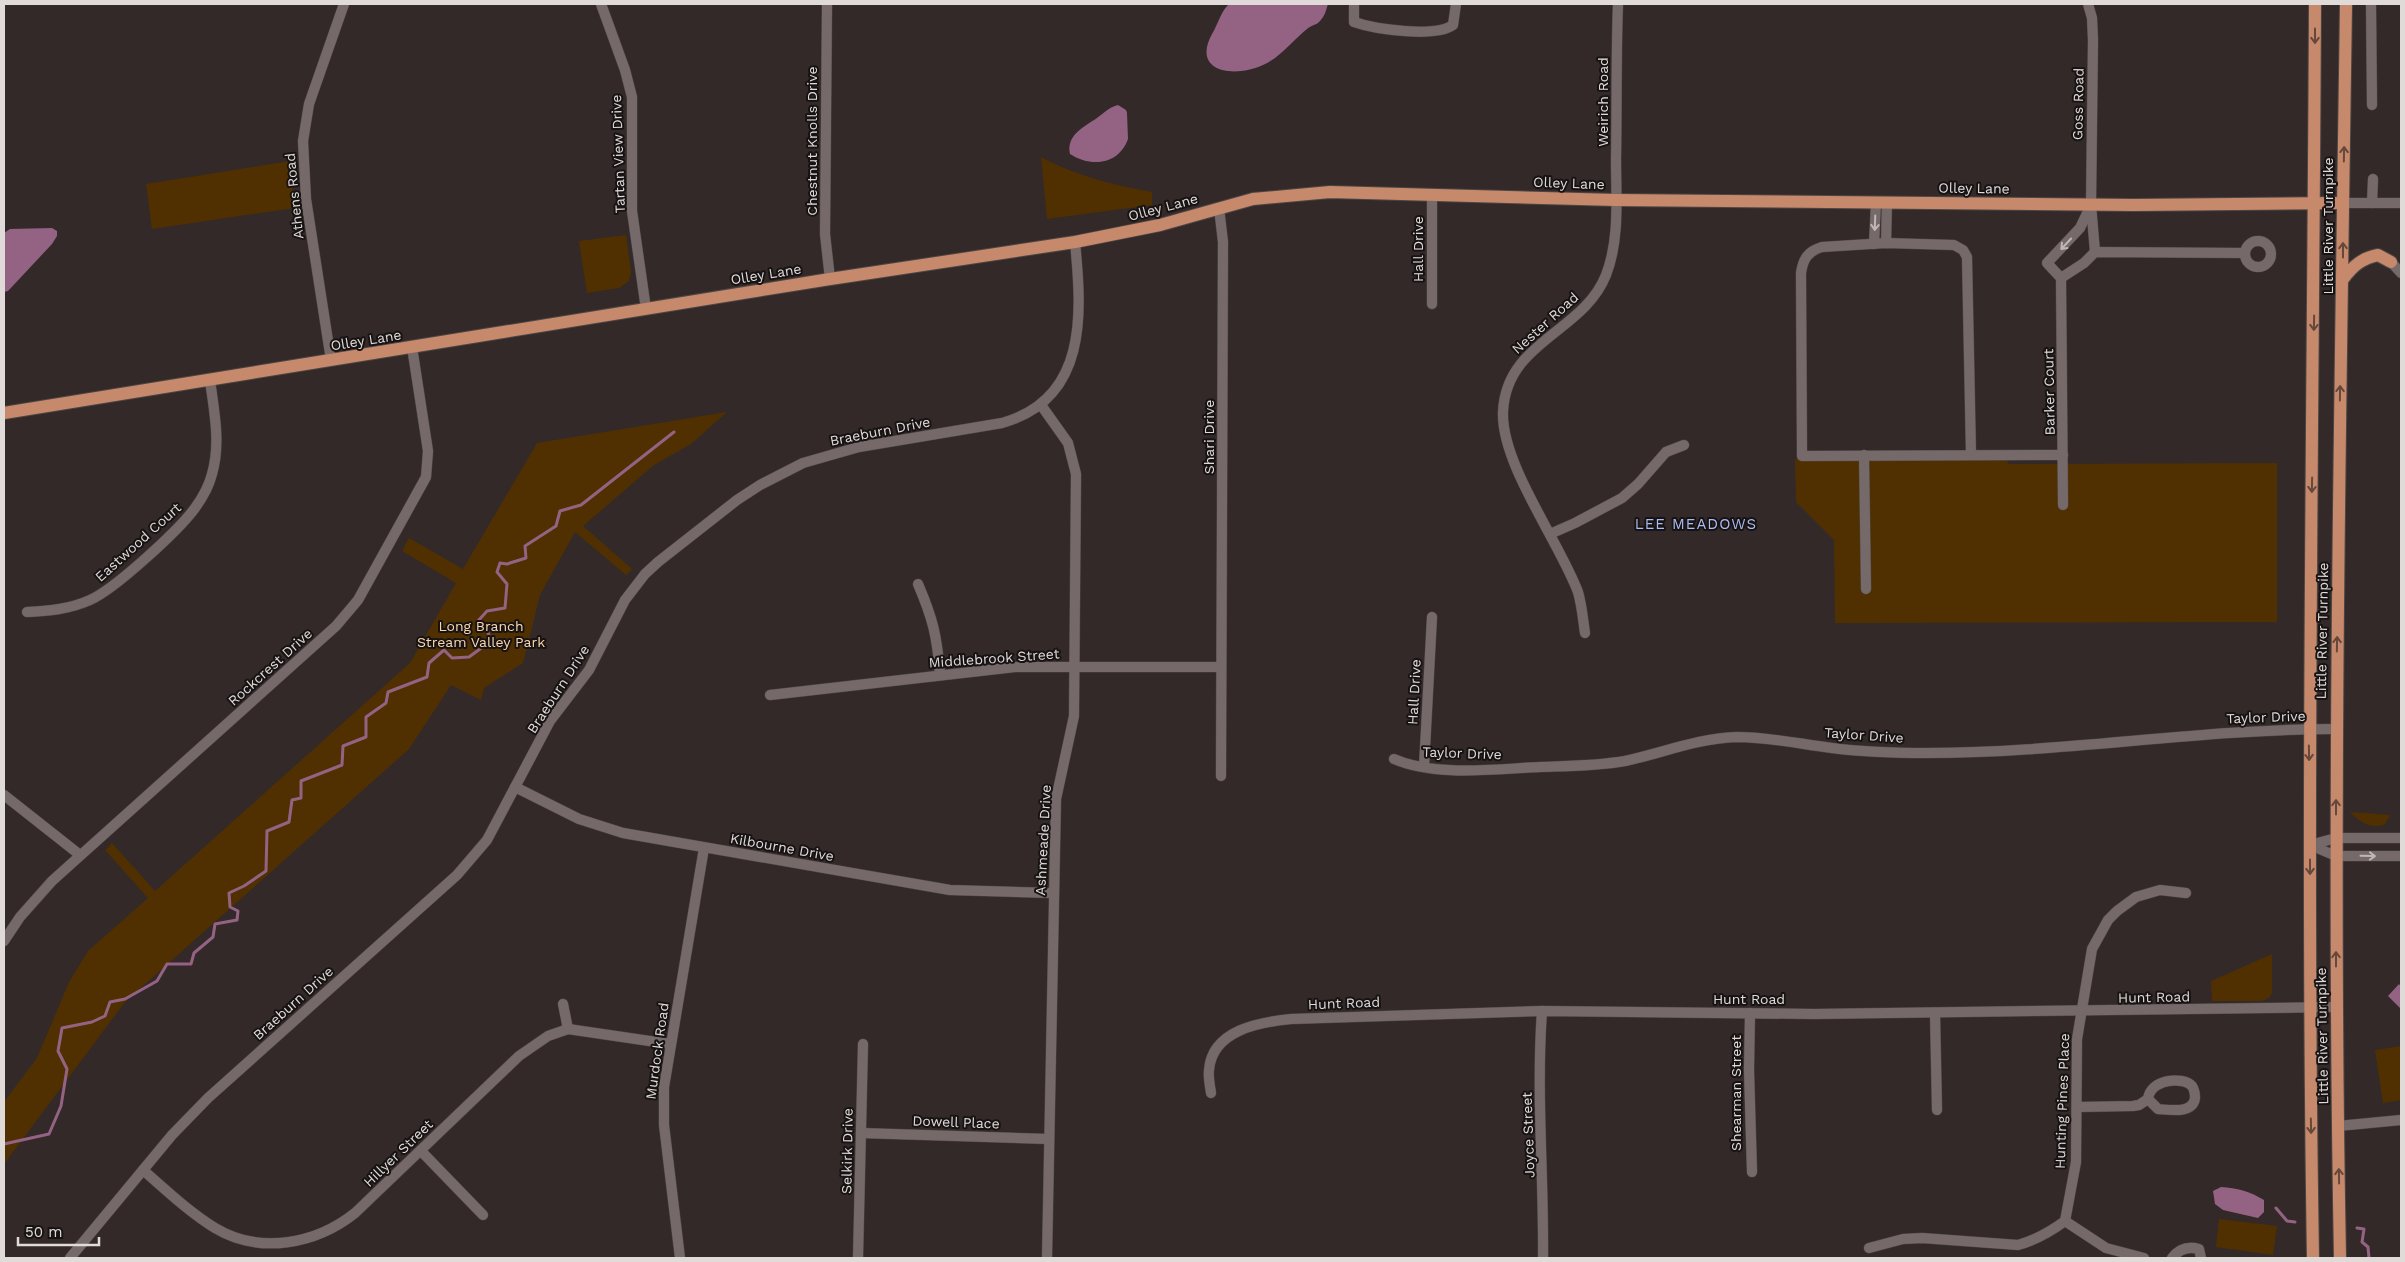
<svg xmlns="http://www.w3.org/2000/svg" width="2405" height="1262" viewBox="0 0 2405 1262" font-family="'Work Sans',sans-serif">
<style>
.green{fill:#503000}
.water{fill:#946384}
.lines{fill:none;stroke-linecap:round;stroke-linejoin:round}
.stream{stroke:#946384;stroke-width:3}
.minor-casing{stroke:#4d4645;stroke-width:11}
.major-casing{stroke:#4d4645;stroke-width:14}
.minor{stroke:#756a69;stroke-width:10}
.major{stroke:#c7896b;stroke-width:12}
.oneway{stroke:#66483b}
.oneway2{stroke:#c0b8b7}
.labels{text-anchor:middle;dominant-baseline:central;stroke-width:4;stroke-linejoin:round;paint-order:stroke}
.street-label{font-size:14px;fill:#e0dad9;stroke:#171313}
.park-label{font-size:14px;fill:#fbd7af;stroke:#171313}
.neighbourhood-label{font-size:15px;letter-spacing:1px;fill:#acbdf4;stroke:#171313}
</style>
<rect width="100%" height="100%" fill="#332928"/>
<g class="green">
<path d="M1041 157C1076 176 1113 185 1152 192V205L1047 219Z"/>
<polygon points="290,161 294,208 152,229 146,184"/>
<polygon points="626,235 631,272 629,281 619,288 587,293 579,241"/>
<polygon points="727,412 691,444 654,465 583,526 632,569 626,575 575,532 540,595 523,663 484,688 481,700 451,685 409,749 125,1002 4,1164 4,1102 37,1058 69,982 88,951 148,898 105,850 112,843 155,891 410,663 456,583 402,551 409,538 463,569 537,443"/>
<polygon points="2006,456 2008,464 2277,463 2277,622 1835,623 1834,540 1796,502 1795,459"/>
<path d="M2351 813V812L2390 815 2385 824C2371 830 2360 822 2351 813Z"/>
<polygon points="2272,954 2272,993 2269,998 2262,1001 2212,1001 2211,981"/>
<polygon points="2401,1046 2401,1100 2383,1103 2375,1050"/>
<polygon points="2219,1219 2277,1226 2273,1255 2216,1247"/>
</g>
<g class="water">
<path d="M1229 4H1328C1326 10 1325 16 1320 21 1317 25 1311 25 1307 29 1292 41 1281 57 1263 65 1235 78 1191 73 1212 34 1218 24 1221 11 1229 4Z"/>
<path d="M1118 105 1126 110 1127 113 1128 139C1118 166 1090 167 1070 154 1066 135 1084 127 1097 118 1104 113 1109 107 1118 105Z"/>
<polygon points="52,228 57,231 57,236 52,244 8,291 4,292 4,233 10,229"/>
<polygon points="2399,984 2401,987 2401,1009 2388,996"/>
<path d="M2221 1187C2237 1188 2249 1191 2264 1200V1212L2258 1218 2223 1210 2215 1204 2213 1191Z"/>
</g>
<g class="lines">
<g class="stream">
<polyline points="4,1144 49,1134 61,1106 67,1069 58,1051 62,1028 92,1022 105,1016 110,1002 125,999 157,981 167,964 191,964 194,953 213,937 215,924 237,920 238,911 230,907 229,893 244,886 266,871 267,831 289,822 292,800 301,798 301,781 342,765 343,746 366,737 366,717 386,703 388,692 427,677 429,663 444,650 452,658 469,657 491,641 487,630 478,621 487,611 505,608 507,584 497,572 500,563 507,564 526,558 525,546 556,526 560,511 581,505 674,432"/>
<polyline points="2276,1208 2287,1221 2295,1222"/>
<polyline points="2357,1228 2364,1229 2362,1242 2368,1247 2369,1258"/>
</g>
<defs>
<g id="minor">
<polyline points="601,4 625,70 632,97 632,211 646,309"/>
<polyline points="827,4 825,234 830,279"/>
<path d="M1354 4V22C1374 29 1435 38 1453 25L1456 4"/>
<polyline points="2088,4 2092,18 2093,40 2091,205 2095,252"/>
<polyline points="2371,4 2372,105"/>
<polyline points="1432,194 1432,304"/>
<polyline points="2343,203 2401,203"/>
<polyline points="2372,203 2373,179"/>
<polyline points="1219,208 1223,242 1221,776"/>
<circle cx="2258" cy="254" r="13"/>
<polyline points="1886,243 1887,202"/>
<polyline points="1874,244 1876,202"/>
<polyline points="2391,262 2401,273"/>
<polyline points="2061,278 2084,263 2095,252 2245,253"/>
<polyline points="331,360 306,199 303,141 309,104 344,4"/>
<polyline points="1041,405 1068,443 1076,474 1074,716 1056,799 1047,1258"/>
<polyline points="1864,455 1866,589"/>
<path d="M1971 455 1967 257 1963 250 1954 245 1886 243 1822 247C1808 251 1803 259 1801 273L1802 456 2063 455"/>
<polyline points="2063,505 2061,278 2047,263 2080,228 2091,205"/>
<polyline points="1550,534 1575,523 1622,498 1638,484 1666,452 1684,445"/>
<path d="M918 584C933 619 937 636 940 674"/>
<path d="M27 612C49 611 70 609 90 600 115 589 179 530 195 508 203 497 209 486 212 474 221 443 214 411 210 380"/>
<path d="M1585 633C1583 620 1582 606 1578 592 1559 541 1501 464 1503 412 1506 341 1583 333 1606 275 1620 239 1616 197 1616 159 1617 107 1616 55 1618 4"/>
<polyline points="770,695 1015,667 1221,667"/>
<path d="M1394 759C1436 777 1495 769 1540 767 1568 766 1597 766 1625 761 1662 753 1699 738 1737 737 1769 737 1800 744 1832 748 1863 752 1895 753 1927 753 2063 753 2199 729 2336 729"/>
<polyline points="1424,767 1432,617"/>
<polyline points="515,787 579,819 623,833 950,890 1053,893"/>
<polyline points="4,795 80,855"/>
<polyline points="2310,845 2336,856 2401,856"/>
<polyline points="2310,845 2336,838 2401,838"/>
<polyline points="4,941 20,917 52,881 336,626 358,600 426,477 428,451 412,347"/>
<polyline points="563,1004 568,1029"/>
<path d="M1542 1011C1536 1094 1544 1176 1543 1258"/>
<polyline points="1750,1013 1749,1070 1752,1172"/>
<polyline points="1935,1013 1937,1110"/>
<path d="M1211 1093C1210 1086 1208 1077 1209 1070 1212 1030 1260 1022 1291 1019L1542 1011 1814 1014 2336 1007"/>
<path d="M2077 1107 2133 1106 2139 1105 2148 1099 2158 1109C2170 1110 2193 1114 2195 1098 2195 1094 2194 1089 2192 1086 2183 1076 2150 1079 2148 1099"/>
<polyline points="2338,1126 2401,1120"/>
<polyline points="861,1133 1049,1139"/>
<polyline points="421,1151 483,1215"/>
<path d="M143 1170C166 1190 189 1212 215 1228 260 1255 316 1244 355 1213L519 1056 548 1036 568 1029 670 1044"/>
<polyline points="2065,1221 2106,1248 2144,1258"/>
<path d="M1869 1248 1903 1239 1922 1238 2018 1245C2036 1240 2050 1232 2065 1221L2076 1162 2077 1039 2092 949 2108 920 2117 911 2136 897 2160 890 2186 893"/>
<path d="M70 1258 172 1135 208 1098 457 875 487 840 550 721 589 670 625 600 645 574 658 562 737 500 760 485 803 463 859 447 1002 423C1088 399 1082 314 1075 242"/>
<polyline points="680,1258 664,1125 664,1087 704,848"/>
<polyline points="858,1258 863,1044"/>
<path d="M2172 1258C2179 1249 2188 1246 2199 1249L2201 1258"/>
</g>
<g id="major">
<path d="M2343 279C2353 266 2362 258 2378 255L2391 262"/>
<polyline points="4,413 830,279 1075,242 1160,225 1253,199 1330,192 1616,200 2134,205 2343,203"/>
<path d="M2313 1258C2306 840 2313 422 2315 4"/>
<path d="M2340 1258C2332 840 2340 422 2346 4"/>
</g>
</defs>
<use href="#minor" class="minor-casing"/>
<use href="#major" class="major-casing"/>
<use href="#minor" class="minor"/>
<use href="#major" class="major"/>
</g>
<defs><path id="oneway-shaft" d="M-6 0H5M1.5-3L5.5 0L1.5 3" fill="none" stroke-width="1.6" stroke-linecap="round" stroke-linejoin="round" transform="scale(1.25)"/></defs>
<g class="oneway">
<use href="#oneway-shaft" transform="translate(2315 36) rotate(90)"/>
<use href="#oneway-shaft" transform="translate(2344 154) rotate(-89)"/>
<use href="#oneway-shaft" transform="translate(2343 250) rotate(-90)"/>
<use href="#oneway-shaft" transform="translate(2314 323) rotate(91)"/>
<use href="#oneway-shaft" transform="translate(2340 393) rotate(-89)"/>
<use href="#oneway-shaft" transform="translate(2312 485) rotate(91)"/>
<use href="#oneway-shaft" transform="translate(2337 644) rotate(-89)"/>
<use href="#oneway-shaft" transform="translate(2309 753) rotate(89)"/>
<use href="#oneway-shaft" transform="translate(2336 807) rotate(-90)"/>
<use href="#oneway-shaft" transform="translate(2310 867) rotate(90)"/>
<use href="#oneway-shaft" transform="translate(2336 959) rotate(-90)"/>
<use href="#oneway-shaft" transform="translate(2311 1126) rotate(89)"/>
<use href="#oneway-shaft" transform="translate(2339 1176) rotate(-91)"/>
</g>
<g class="oneway2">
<use href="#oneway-shaft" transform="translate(1875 223) rotate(92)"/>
<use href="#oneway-shaft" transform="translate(2066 244) rotate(133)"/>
<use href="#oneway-shaft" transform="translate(2368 856) rotate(1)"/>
</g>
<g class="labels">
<g class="street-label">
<text transform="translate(1603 102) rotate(-90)">Weirich Road</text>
<text transform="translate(2078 104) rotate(-89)">Goss Road</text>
<text transform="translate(812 141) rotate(-90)">Chestnut Knolls Drive</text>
<text transform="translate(618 154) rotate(-92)">Tartan View Drive</text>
<text transform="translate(1569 183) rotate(2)">Olley Lane</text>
<text transform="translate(1974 188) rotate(1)">Olley Lane</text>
<text transform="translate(294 196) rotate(-96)">Athens Road</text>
<text transform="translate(1163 207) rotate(-15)">Olley Lane</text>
<text transform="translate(2328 226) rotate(-90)">Little River Turnpike</text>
<text transform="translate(1418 249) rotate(-90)">Hall Drive</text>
<text transform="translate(766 274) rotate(-9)">Olley Lane</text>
<text transform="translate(1545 323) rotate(-42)">Nester Road</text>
<text transform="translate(366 340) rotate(-9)">Olley Lane</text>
<text transform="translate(2049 392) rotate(-91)">Barker Court</text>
<text transform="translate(880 431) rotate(-11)">Braeburn Drive</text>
<text transform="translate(1209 437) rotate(-90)">Shari Drive</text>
<text transform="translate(138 542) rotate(-42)">Eastwood Court</text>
<text transform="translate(2322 631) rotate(-89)">Little River Turnpike</text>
<text transform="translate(994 658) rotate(-4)">Middlebrook Street</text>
<text transform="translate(270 667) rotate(-42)">Rockcrest Drive</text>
<text transform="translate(558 689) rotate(-57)">Braeburn Drive</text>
<text transform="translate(1414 692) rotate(-87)">Hall Drive</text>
<text transform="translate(2266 717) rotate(-2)">Taylor Drive</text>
<text transform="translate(1864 735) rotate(4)">Taylor Drive</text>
<text transform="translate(1462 753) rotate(2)">Taylor Drive</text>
<text transform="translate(1043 840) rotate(-87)">Ashmeade Drive</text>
<text transform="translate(782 847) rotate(10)">Kilbourne Drive</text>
<text transform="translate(2154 997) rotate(-1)">Hunt Road</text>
<text x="1749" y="999">Hunt Road</text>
<text transform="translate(293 1003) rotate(-42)">Braeburn Drive</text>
<text transform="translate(1344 1003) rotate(-2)">Hunt Road</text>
<text transform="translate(2322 1036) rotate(-91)">Little River Turnpike</text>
<text transform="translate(657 1051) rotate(-82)">Murdock Road</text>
<text transform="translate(1736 1093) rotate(-90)">Shearman Street</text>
<text transform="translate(2062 1101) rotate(-88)">Hunting Pines Place</text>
<text transform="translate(956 1122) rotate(2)">Dowell Place</text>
<text transform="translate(1528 1135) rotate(-92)">Joyce Street</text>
<text transform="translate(847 1151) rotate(-89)">Selkirk Drive</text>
<text transform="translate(398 1153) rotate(-44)">Hillyer Street</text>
</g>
<g class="park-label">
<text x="481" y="626">Long Branch<tspan x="481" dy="16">Stream Valley Park</tspan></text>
</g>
<g class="neighbourhood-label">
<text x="1696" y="524">LEE MEADOWS</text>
</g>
</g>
<rect width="2405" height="1262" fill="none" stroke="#e0dad9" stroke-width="10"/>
<path d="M18 1237v8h81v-8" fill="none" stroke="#e0dad9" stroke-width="2.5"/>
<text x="25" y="1237" font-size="15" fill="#e0dad9" stroke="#171313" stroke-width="4" paint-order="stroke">50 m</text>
</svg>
